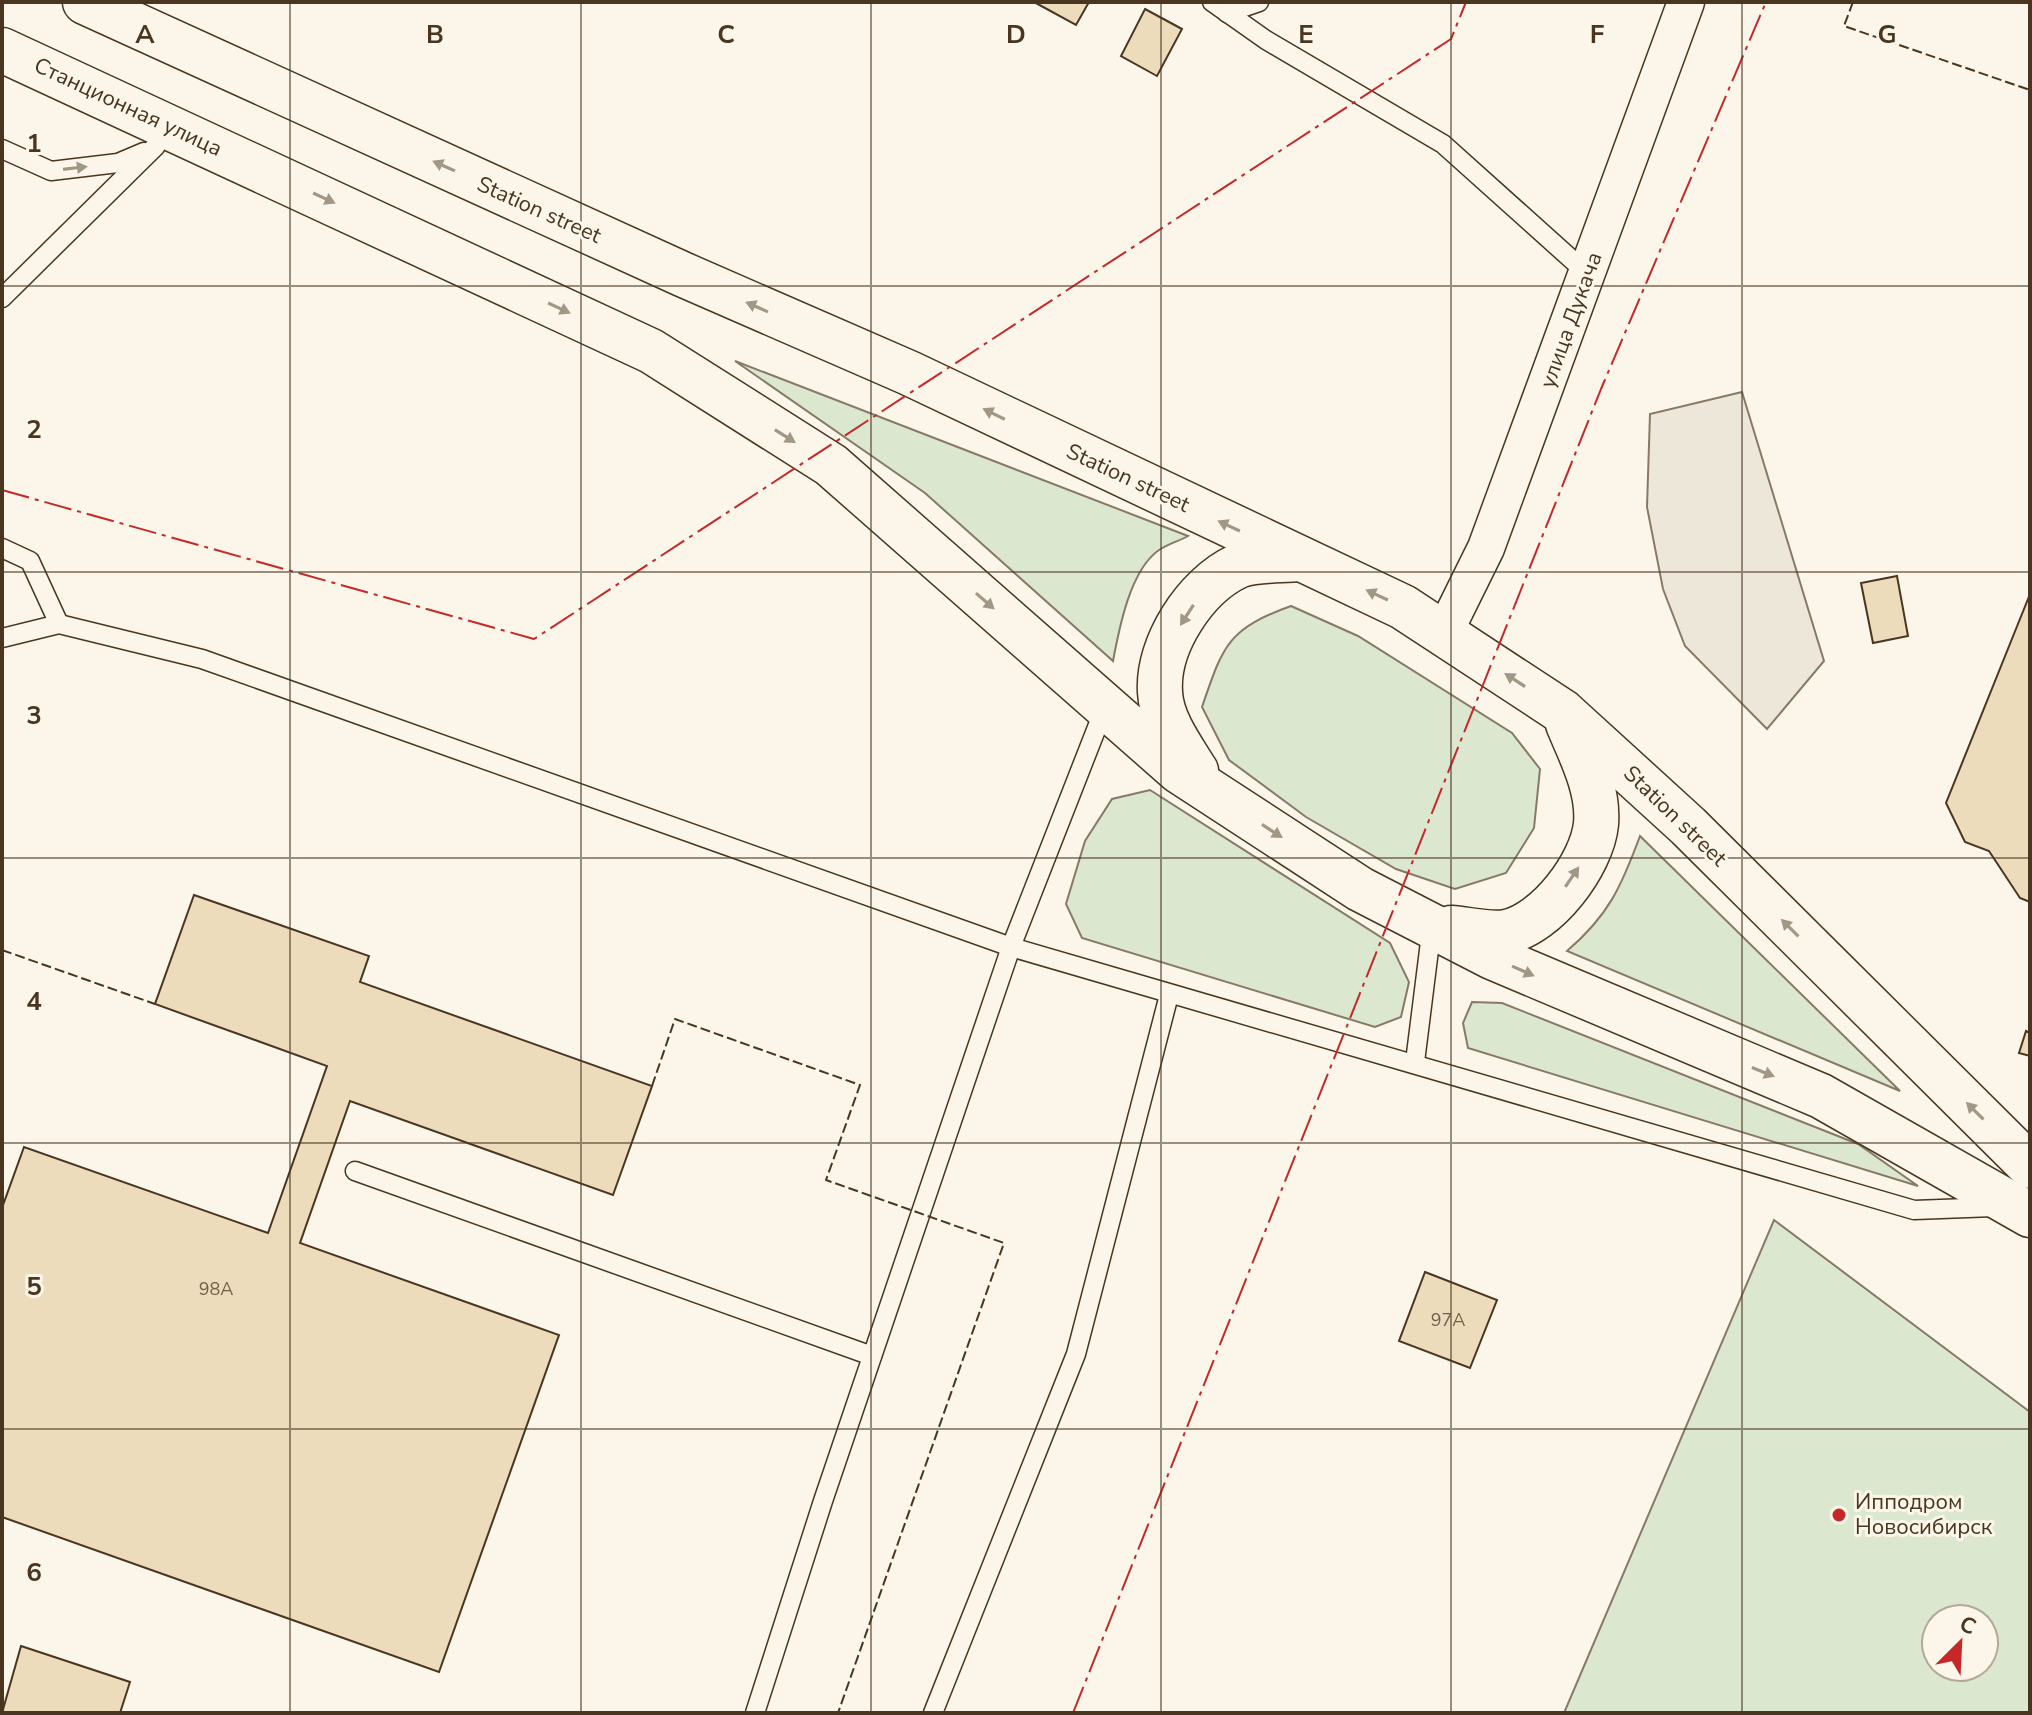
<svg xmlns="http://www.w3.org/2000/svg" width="2032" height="1715" viewBox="0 0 2032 1715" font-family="'Nunito Sans',sans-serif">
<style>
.green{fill:#dce7d0;stroke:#887966;stroke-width:2;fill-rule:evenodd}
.parking{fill:#ede7d9;stroke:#887966;stroke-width:2}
.building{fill:#ecdcbc;stroke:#4a3520;stroke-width:2}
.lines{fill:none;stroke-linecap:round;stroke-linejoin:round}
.service-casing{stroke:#4a3520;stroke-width:21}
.minor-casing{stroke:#4a3520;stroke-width:39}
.primary-casing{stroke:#4a3520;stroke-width:47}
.service{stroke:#fbf6e9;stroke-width:18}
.minor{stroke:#fbf6e9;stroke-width:36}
.primary{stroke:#fbf6e9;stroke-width:44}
.fence{stroke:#4a3520;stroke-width:2;stroke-dasharray:10 4;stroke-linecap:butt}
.power{stroke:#c62828;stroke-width:2;stroke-dasharray:28 6 4 6;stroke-linecap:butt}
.oneway{fill:#a29684}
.grid{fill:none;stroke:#4a3520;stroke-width:2;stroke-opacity:0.55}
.poi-dot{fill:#c62828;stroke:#fbf6e9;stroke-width:3}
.labels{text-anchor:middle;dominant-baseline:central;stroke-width:6;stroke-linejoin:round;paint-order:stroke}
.number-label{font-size:18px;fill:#725f47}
.street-label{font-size:22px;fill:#4a3520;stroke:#fbf6e9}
.poi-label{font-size:22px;fill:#4a3520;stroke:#fbf6e9;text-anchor:start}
.grid-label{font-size:26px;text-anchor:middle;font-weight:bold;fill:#4a3520;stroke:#fbf6e9;stroke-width:6;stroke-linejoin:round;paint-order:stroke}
</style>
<rect width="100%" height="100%" fill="#fbf6e9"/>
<g class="green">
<path d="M735 361 1188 536C1179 541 1168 544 1159 550 1130 570 1119 629 1113 661L925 493Z"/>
<path d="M1291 606 1358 636 1512 733 1540 769 1534 828 1506 873 1455 889 1396 869 1306 817 1229 760 1202 707C1223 646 1227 629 1291 606Z"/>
<polygon points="1150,790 1390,943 1409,982 1401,1017 1375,1027 1082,938 1066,904 1085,841 1112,799"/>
<path d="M1640 836 1900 1091 1567 951C1609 915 1621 887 1640 836Z"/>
<polygon points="1472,1002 1502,1003 1858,1144 1918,1186 1468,1048 1463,1023"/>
<path d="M1774 1220 2030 1412V1713H1564ZM1984 1619V1667H1936V1619Z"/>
</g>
<polygon class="parking" points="1742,392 1824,661 1767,729 1685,646 1663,589 1647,507 1650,414"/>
<g class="building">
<polygon points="1034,2 1089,2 1076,25"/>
<polygon points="1145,9 1182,29 1157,76 1121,56"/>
<polygon points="1897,576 1908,636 1873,643 1861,583"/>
<polygon points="2030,594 2030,902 2020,898 1989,851 1965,842 1946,803"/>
<polygon points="194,895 369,956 360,982 652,1086 613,1195 350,1101 300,1243 559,1335 439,1672 2,1517 2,1208 24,1147 268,1233 327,1066 155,1004"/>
<polygon points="2026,1031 2030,1033 2030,1056 2019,1053"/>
<polygon points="1425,1272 1497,1300 1470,1368 1399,1341"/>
<polygon points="21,1646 130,1682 120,1713 2,1713"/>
</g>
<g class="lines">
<defs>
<g id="service">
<polyline points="1212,2 1266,40 1443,144 1589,275"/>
<polyline points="1227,13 1259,2"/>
<polyline points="2,149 51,171 118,163 144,152"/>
<polyline points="2,298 156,146"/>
<polyline points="2,548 30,561 59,624"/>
<polyline points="2,638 59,624 202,659 1011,947 1914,1210 1994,1207"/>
<polyline points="1415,1062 1432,926"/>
<polyline points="355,1171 872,1356"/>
<polyline points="755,1713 823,1501 1011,947 1105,707"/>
<polyline points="933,1713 1076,1354 1169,995"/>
</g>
<polyline id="minor" points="1444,633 1486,548 1686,2"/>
<g id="primary">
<polyline points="85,2 682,274 909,373 1403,607 1563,712 1688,826 2030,1166"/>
<polyline points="2,50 651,351 831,465 1179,771 1360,889 1492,957 1821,1096 2030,1215"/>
<path d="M1196 771C1181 747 1161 720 1160 692 1157 645 1195 586 1238 566 1254 559 1282 561 1300 559"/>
<path d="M1451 928C1467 929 1490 935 1506 932 1547 924 1592 864 1596 824 1599 789 1581 755 1568 724"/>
</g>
</defs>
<use href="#service" class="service-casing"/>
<use href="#minor" class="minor-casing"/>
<use href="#primary" class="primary-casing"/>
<use href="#service" class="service"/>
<use href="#minor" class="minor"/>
<use href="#primary" class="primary"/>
<g class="fence">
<polyline points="1853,2 1844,26 2030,90"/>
<polyline points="2,950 155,1004"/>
<polyline points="652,1086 675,1019 860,1085 826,1180 1004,1243 838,1713"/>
</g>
<g class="power">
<polyline points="2,490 534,639 1451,39 1466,2"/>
<polyline points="1073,1713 1601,389 1766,2"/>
</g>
</g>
<defs><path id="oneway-solid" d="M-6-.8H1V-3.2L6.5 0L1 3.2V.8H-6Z" transform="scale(2)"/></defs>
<g class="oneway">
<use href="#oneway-solid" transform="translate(444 166) rotate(-156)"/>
<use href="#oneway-solid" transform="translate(75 168) rotate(-7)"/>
<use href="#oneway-solid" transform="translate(324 198) rotate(25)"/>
<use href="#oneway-solid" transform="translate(757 307) rotate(-156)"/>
<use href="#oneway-solid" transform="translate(559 308) rotate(25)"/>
<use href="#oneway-solid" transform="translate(994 414) rotate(-154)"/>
<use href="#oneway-solid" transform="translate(785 436) rotate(32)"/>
<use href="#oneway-solid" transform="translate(1229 526) rotate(-155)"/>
<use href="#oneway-solid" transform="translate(1377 595) rotate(-155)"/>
<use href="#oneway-solid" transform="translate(985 601) rotate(41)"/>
<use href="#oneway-solid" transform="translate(1187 615) rotate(123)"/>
<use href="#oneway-solid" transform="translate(1515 680) rotate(-147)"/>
<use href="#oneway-solid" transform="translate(1272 831) rotate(33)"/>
<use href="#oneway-solid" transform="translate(1572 877) rotate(-56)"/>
<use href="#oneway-solid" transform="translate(1790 928) rotate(-135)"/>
<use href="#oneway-solid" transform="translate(1523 971) rotate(24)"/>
<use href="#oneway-solid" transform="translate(1763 1072) rotate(22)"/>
<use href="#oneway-solid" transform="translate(1975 1111) rotate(-135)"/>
</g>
<path class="grid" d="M290 2V1713M581 2V1713M871 2V1713M1161 2V1713M1451 2V1713M1742 2V1713M2 286H2030M2 572H2030M2 858H2030M2 1143H2030M2 1429H2030"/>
<circle class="poi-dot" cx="1839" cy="1515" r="8"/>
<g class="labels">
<g class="number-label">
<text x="216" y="1289">98А</text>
<text x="1448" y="1320">97А</text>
</g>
<g class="street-label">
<text transform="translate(128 107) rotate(25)">Станционная улица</text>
<text transform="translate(539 210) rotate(24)">Station street</text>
<text transform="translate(1571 320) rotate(-70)">улица Дукача</text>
<text transform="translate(1128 478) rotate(25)">Station street</text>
<text transform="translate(1675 816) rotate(44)">Station street</text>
</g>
<g class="poi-label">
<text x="1855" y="1502">Ипподром<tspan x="1855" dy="25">Новосибирск</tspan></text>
</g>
</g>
<g class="grid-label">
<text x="145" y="43">A</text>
<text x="435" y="43">B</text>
<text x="726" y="43">C</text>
<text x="1016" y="43">D</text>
<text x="1306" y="43">E</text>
<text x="1597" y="43">F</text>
<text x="1887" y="43">G</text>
<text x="34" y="152">1</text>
<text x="34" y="438">2</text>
<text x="34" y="724">3</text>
<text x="34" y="1010">4</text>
<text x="34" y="1295">5</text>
<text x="34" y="1581">6</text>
</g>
<rect width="2032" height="1715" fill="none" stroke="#4a3520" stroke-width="8"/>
<g transform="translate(1960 1643) rotate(24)"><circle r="38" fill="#fbf6e9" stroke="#b4a999" stroke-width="2"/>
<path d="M0-6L14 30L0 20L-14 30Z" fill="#c62828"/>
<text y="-12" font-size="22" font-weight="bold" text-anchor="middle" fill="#4a3520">С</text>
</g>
</svg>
